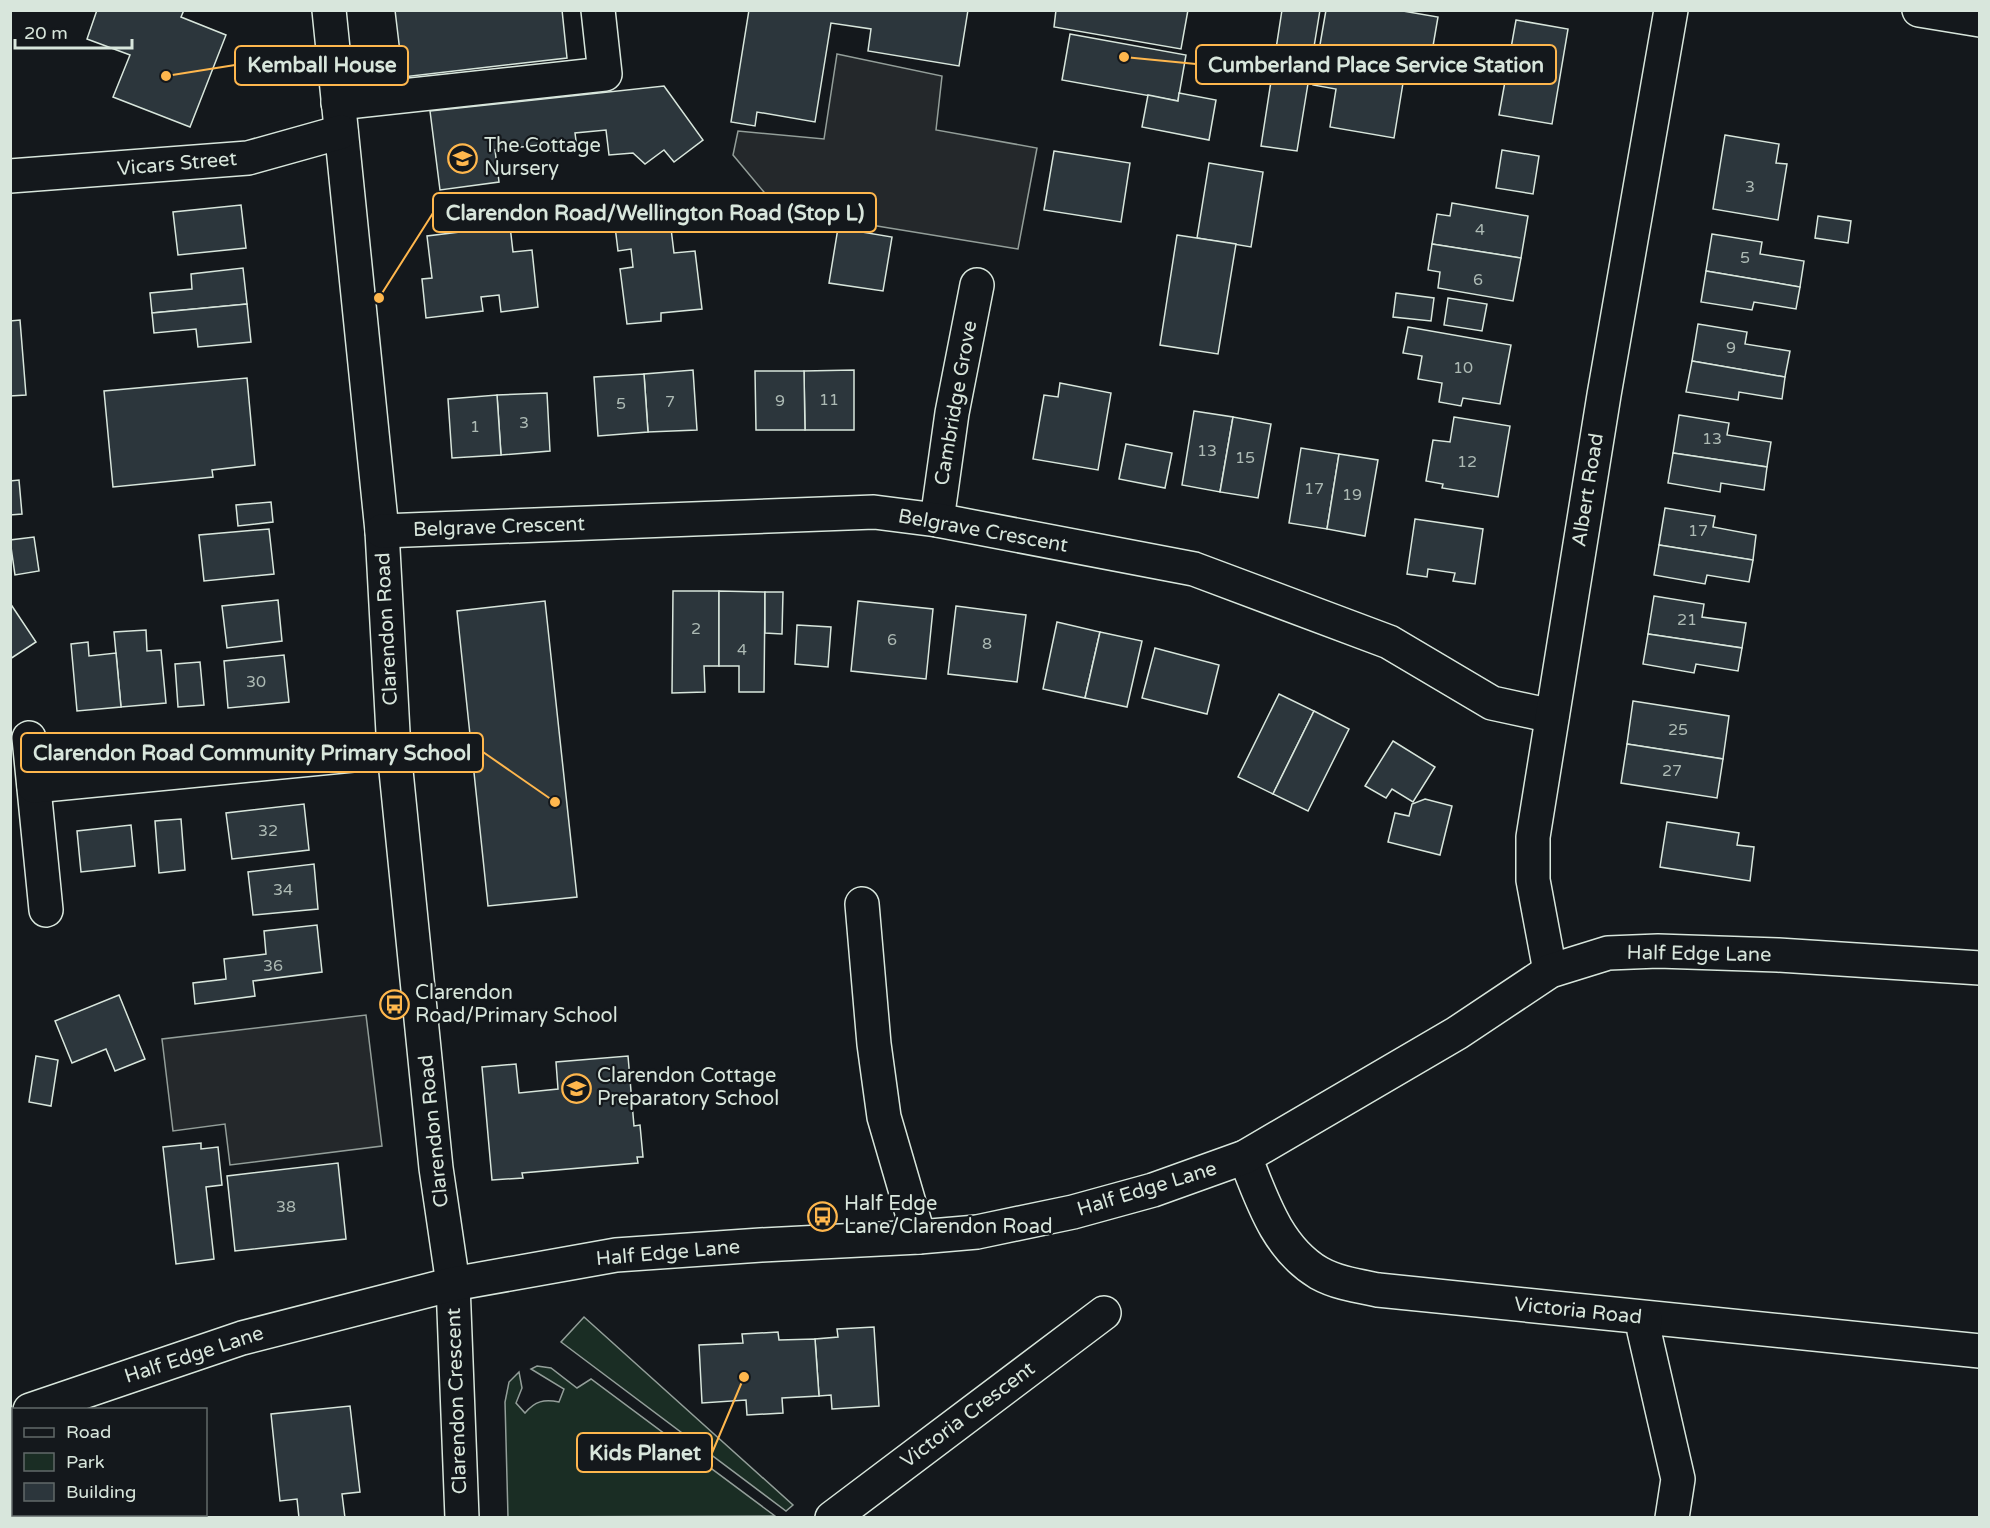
<svg xmlns="http://www.w3.org/2000/svg" width="1990" height="1528" viewBox="0 0 1990 1528" font-family="'Varela Round',sans-serif">
<style>
.green{fill:#1a2d24;stroke:#939e99;stroke-width:1.5}
.parking{fill:#24282b;stroke:#939e99;stroke-width:1.5}
.building{fill:#2c363c;stroke:#d8e6dc;stroke-width:1.5}
.lines{fill:none;stroke-linecap:round;stroke-linejoin:round}
.minor-casing{stroke:#d8e6dc;stroke-width:36}
.major-casing{stroke:#d8e6dc;stroke-width:36}
.minor{stroke:#14181c;stroke-width:33}
.major{stroke:#14181c;stroke-width:33}
.labels{text-anchor:middle;dominant-baseline:central;stroke-width:4.5;stroke-linejoin:round;paint-order:stroke}
.number-label{font-size:16px;fill:#adbab4}
.poi-label{font-size:20px;fill:#d8e6dc;stroke:#14181c;text-anchor:start}
.street-label{font-size:20px;fill:#d8e6dc;stroke:#14181c}
.leader{fill:none;stroke:#ffb74d;stroke-width:2}
.callout-dot{fill:#ffb74d;stroke:#14181c;stroke-width:2}
.callout{fill:#14181c;stroke:#ffb74d;stroke-width:2}
.callout-label{font-size:21px;text-anchor:middle;font-weight:bold;fill:#d8e6dc}
</style>
<rect width="100%" height="100%" fill="#14181c"/>
<g class="green">
<polygon points="584,1317 793,1505 786,1511 561,1342"/>
<path d="M537 1366 551 1368 577 1388 591 1379 775 1516 508 1517 505 1402 509 1382 519 1372 522 1388 516 1403 525 1413C535 1401 544 1399 559 1402L564 1389 531 1369Z"/>
</g>
<g class="parking">
<polygon points="837,54 942,76 936,130 1037,148 1018,249 779,210 733,155 738,131 824,139"/>
<polygon points="366,1015 382,1146 230,1165 225,1124 173,1131 162,1039"/>
</g>
<g class="building">
<polygon points="97,10 184,10 181,17 226,35 190,127 113,97 130,55 87,39"/>
<polygon points="395,10 562,10 567,58 403,77"/>
<polygon points="749,10 968,10 959,66 868,51 871,29 831,23 815,122 757,112 755,126 731,122"/>
<polygon points="1056,10 1188,10 1181,49 1054,27"/>
<polygon points="1282,10 1320,10 1297,151 1261,146"/>
<polygon points="1326,10 1397,10 1438,17 1427,81 1404,77 1394,138 1330,127 1336,89 1313,85"/>
<polygon points="1516,20 1568,29 1552,124 1499,115"/>
<polygon points="1070,34 1186,55 1178,101 1062,80"/>
<polygon points="664,86 703,140 674,162 664,150 645,164 633,153 609,155 606,130 575,133 577,148 541,152 539,145 495,150 499,182 440,190 430,111"/>
<polygon points="1179,93 1216,100 1209,140 1142,127 1148,95 1178,101"/>
<polygon points="1725,135 1779,144 1776,163 1787,164 1778,220 1713,209"/>
<polygon points="1502,150 1539,156 1533,194 1496,188"/>
<polygon points="1054,151 1130,163 1121,222 1044,210"/>
<polygon points="1209,163 1263,172 1251,247 1197,238"/>
<polygon points="1452,203 1528,216 1521,258 1432,244 1437,214 1450,216"/>
<polygon points="241,205 246,248 178,255 173,212"/>
<polygon points="669,212 674,253 695,251 702,309 661,313 661,321 627,324 620,269 633,267 631,249 618,251 614,218"/>
<polygon points="1818,216 1851,221 1848,243 1815,238"/>
<polygon points="510,226 513,252 532,250 538,307 501,312 499,295 481,297 483,311 426,318 422,279 432,278 427,236"/>
<polygon points="838,228 892,237 883,291 829,283"/>
<polygon points="1712,234 1762,242 1760,254 1804,261 1800,287 1706,271"/>
<polygon points="1177,235 1236,244 1218,354 1160,345"/>
<polygon points="1432,244 1521,258 1513,301 1438,288 1440,272 1428,270"/>
<polygon points="243,268 247,304 152,313 150,293 192,289 191,274"/>
<polygon points="1706,271 1800,287 1796,309 1754,302 1752,310 1701,302"/>
<polygon points="1396,293 1434,298 1431,321 1393,317"/>
<polygon points="1448,298 1487,304 1482,331 1444,325"/>
<polygon points="247,304 251,342 198,347 196,329 154,333 152,313"/>
<polygon points="20,320 26,395 10,396 10,321"/>
<polygon points="1698,324 1747,332 1745,344 1790,351 1785,377 1692,361"/>
<polygon points="1408,327 1511,345 1500,404 1463,398 1461,406 1439,402 1442,383 1418,379 1422,356 1403,353"/>
<polygon points="1692,361 1785,377 1782,399 1739,392 1738,400 1686,392"/>
<polygon points="693,370 697,430 648,432 644,374"/>
<polygon points="854,370 854,430 805,430 804,371"/>
<polygon points="755,371 804,371 805,430 756,430"/>
<polygon points="644,374 648,432 598,436 594,377"/>
<polygon points="247,378 255,465 212,470 213,477 113,487 104,391"/>
<polygon points="1060,383 1111,393 1098,470 1033,459 1044,395 1058,397"/>
<polygon points="547,393 550,451 501,455 497,395"/>
<polygon points="497,395 501,455 452,458 448,399"/>
<polygon points="1194,411 1233,417 1220,492 1182,485"/>
<polygon points="1679,415 1729,423 1727,435 1771,442 1767,467 1673,453"/>
<polygon points="1233,417 1271,424 1258,498 1220,492"/>
<polygon points="1454,417 1510,426 1498,497 1442,488 1443,484 1426,481 1433,440 1450,442"/>
<polygon points="1126,444 1172,453 1165,488 1119,479"/>
<polygon points="1301,448 1339,454 1327,529 1289,523"/>
<polygon points="1673,453 1767,467 1764,490 1721,483 1720,492 1668,483"/>
<polygon points="1339,454 1378,460 1365,536 1327,529"/>
<polygon points="19,480 22,514 10,515 10,481"/>
<polygon points="271,502 273,522 238,526 236,505"/>
<polygon points="1665,508 1715,516 1713,527 1756,535 1753,560 1659,545"/>
<polygon points="1415,519 1483,529 1475,584 1453,581 1455,573 1428,569 1427,577 1407,574"/>
<polygon points="269,529 274,574 204,581 199,535"/>
<polygon points="34,537 39,571 15,575 10,540"/>
<polygon points="1659,545 1753,560 1749,582 1707,575 1705,584 1654,575"/>
<polygon points="673,591 719,591 719,666 704,666 705,692 672,693"/>
<polygon points="719,591 765,592 764,692 739,692 739,666 719,666"/>
<polygon points="765,592 783,592 782,634 765,633"/>
<polygon points="1654,596 1704,604 1702,617 1746,623 1742,648 1648,634"/>
<polygon points="278,600 282,641 227,648 222,606"/>
<polygon points="545,601 577,897 488,906 457,611"/>
<polygon points="858,601 933,609 926,679 851,671"/>
<polygon points="10,603 36,642 10,659"/>
<polygon points="956,606 1026,615 1017,682 948,674"/>
<polygon points="1057,622 1100,632 1085,698 1043,689"/>
<polygon points="797,625 831,627 828,667 795,664"/>
<polygon points="146,630 147,651 161,650 166,703 121,707 114,632"/>
<polygon points="1100,632 1142,641 1127,707 1085,698"/>
<polygon points="1648,634 1742,648 1738,671 1696,664 1694,673 1643,664"/>
<polygon points="88,642 89,656 116,653 121,707 77,711 71,644"/>
<polygon points="1155,648 1219,665 1207,714 1142,698"/>
<polygon points="284,655 289,702 228,708 224,661"/>
<polygon points="200,662 204,705 178,707 175,664"/>
<polygon points="1279,694 1314,711 1273,794 1238,777"/>
<polygon points="1633,701 1729,716 1723,759 1627,744"/>
<polygon points="1314,711 1349,729 1308,811 1273,794"/>
<polygon points="1393,741 1435,767 1413,802 1392,789 1386,798 1365,786"/>
<polygon points="1627,744 1723,759 1717,798 1621,783"/>
<polygon points="1425,799 1452,806 1440,855 1388,842 1395,813 1409,816 1412,804"/>
<polygon points="304,804 309,850 232,859 226,813"/>
<polygon points="181,819 185,870 159,873 155,821"/>
<polygon points="1667,822 1739,833 1737,845 1754,847 1750,881 1660,867"/>
<polygon points="131,825 135,866 81,872 77,831"/>
<polygon points="314,864 318,909 253,915 248,872"/>
<polygon points="317,925 322,972 253,981 255,996 195,1004 193,983 226,979 224,959 266,954 264,931"/>
<polygon points="119,995 145,1059 115,1071 106,1049 72,1063 55,1021"/>
<polygon points="36,1056 58,1060 51,1106 29,1102"/>
<polygon points="628,1056 634,1126 640,1125 643,1157 637,1157 638,1163 522,1173 523,1178 492,1180 482,1067 516,1064 519,1093 558,1089 556,1062"/>
<polygon points="201,1143 201,1149 218,1147 222,1185 206,1187 214,1259 176,1264 163,1147"/>
<polygon points="338,1163 346,1239 235,1251 227,1176"/>
<polygon points="874,1327 879,1406 832,1409 831,1395 819,1396 815,1339 838,1337 837,1329"/>
<polygon points="778,1332 779,1340 815,1339 819,1396 782,1398 783,1413 747,1415 746,1400 702,1403 699,1345 743,1343 742,1334"/>
<polygon points="350,1406 360,1492 342,1494 345,1518 299,1518 297,1499 280,1501 271,1414"/>
</g>
<g class="lines">
<defs>
<g id="minor">
<polyline points="329,10 382,531 394,751 436,1168 453,1284 462,1518"/>
<polyline points="1919,10 1980,20"/>
<polyline points="338,103 605,74 598,10"/>
<polyline points="10,176 248,158 341,132"/>
<polyline points="937,520 952,413 977,285"/>
<polyline points="382,531 874,512 937,520 1194,569 1389,642 1492,703 1552,716"/>
<polyline points="29,738 46,910"/>
<polyline points="34,786 394,751"/>
<polyline points="862,904 874,1044 884,1117 919,1237"/>
<path d="M1245 1157C1262 1200 1277 1248 1319 1273 1337 1283 1358 1286 1378 1290L1980 1351"/>
<polyline points="1645,1318 1644,1331 1678,1479 1672,1518"/>
<polyline points="832,1518 1104,1313"/>
</g>
<g id="major">
<polyline points="1550,971 1533,880 1533,837 1604,395 1671,10"/>
<polyline points="30,1410 242,1338 453,1284 616,1255 761,1245 919,1237 977,1232 1073,1212 1153,1190 1245,1157 1457,1033 1550,971 1608,953 1658,951 1778,955 1980,968"/>
</g>
</defs>
<use href="#minor" class="minor-casing"/>
<use href="#major" class="major-casing"/>
<use href="#minor" class="minor"/>
<use href="#major" class="major"/>
</g>
<defs>
<symbol id="school-ring" viewBox="-11 -11 22 22"><circle r="9.5" fill="#14181c" stroke="#ffb74d" stroke-width="1.5"/><path d="M0-5L7-2L0 1L-7-2ZM-4 1L0 2.5L4 1V4Q0 6-4 4Z" fill="#ffb74d"/></symbol>
<symbol id="bus-ring" viewBox="-11 -11 22 22"><circle r="9.5" fill="#14181c" stroke="#ffb74d" stroke-width="1.5"/><path d="M-5-6H5V4H4V6H2V4H-2V6H-4V4H-5ZM-3.5-4V0h7V-4ZM-3.5 1.2v1.5H-2V1.2ZM2 1.2v1.5H3.5V1.2Z" fill="#ffb74d"/></symbol>
</defs>
<g fill-rule="evenodd">
<use href="#school-ring" x="446" y="142" width="33" height="33"/>
<use href="#bus-ring" x="378" y="988" width="33" height="33"/>
<use href="#school-ring" x="560" y="1072" width="33" height="33"/>
<use href="#bus-ring" x="806" y="1200" width="33" height="33"/>
</g>
<g class="labels">
<g class="number-label">
<text x="1750" y="187">3</text>
<text x="1480" y="230">4</text>
<text x="1745" y="258">5</text>
<text x="1478" y="280">6</text>
<text x="1731" y="348">9</text>
<text x="1463" y="368">10</text>
<text x="829" y="400">11</text>
<text x="780" y="401">9</text>
<text x="670" y="402">7</text>
<text x="621" y="404">5</text>
<text x="524" y="423">3</text>
<text x="475" y="427">1</text>
<text x="1712" y="439">13</text>
<text x="1207" y="451">13</text>
<text x="1245" y="458">15</text>
<text x="1467" y="462">12</text>
<text x="1314" y="489">17</text>
<text x="1352" y="495">19</text>
<text x="1698" y="531">17</text>
<text x="1687" y="620">21</text>
<text x="696" y="629">2</text>
<text x="892" y="640">6</text>
<text x="987" y="644">8</text>
<text x="742" y="650">4</text>
<text x="256" y="682">30</text>
<text x="1678" y="730">25</text>
<text x="1672" y="771">27</text>
<text x="268" y="831">32</text>
<text x="283" y="890">34</text>
<text x="273" y="966">36</text>
<text x="286" y="1207">38</text>
</g>
<g class="poi-label">
<text x="484" y="146">The Cottage<tspan x="484" dy="23">Nursery</tspan></text>
<text x="415" y="993">Clarendon<tspan x="415" dy="23">Road/Primary School</tspan></text>
<text x="597" y="1076">Clarendon Cottage<tspan x="597" dy="23">Preparatory School</tspan></text>
<text x="844" y="1204">Half Edge<tspan x="844" dy="23">Lane/Clarendon Road</tspan></text>
</g>
<g class="street-label">
<text transform="translate(177 164) rotate(-5)">Vicars Street</text>
<text transform="translate(956 403) rotate(-80)">Cambridge Grove</text>
<text transform="translate(1588 490) rotate(-81)">Albert Road</text>
<text transform="translate(499 527) rotate(-2)">Belgrave Crescent</text>
<text transform="translate(983 531) rotate(10)">Belgrave Crescent</text>
<text transform="translate(387 629) rotate(-93)">Clarendon Road</text>
<text transform="translate(1699 954) rotate(1)">Half Edge Lane</text>
<text transform="translate(434 1131) rotate(-96)">Clarendon Road</text>
<text transform="translate(1147 1189) rotate(-17)">Half Edge Lane</text>
<text transform="translate(668 1253) rotate(-5)">Half Edge Lane</text>
<text transform="translate(1578 1311) rotate(6)">Victoria Road</text>
<text transform="translate(194 1355) rotate(-18)">Half Edge Lane</text>
<text transform="translate(457 1401) rotate(-92)">Clarendon Crescent</text>
<text transform="translate(968 1415) rotate(-37)">Victoria Crescent</text>
</g>
</g>
<path class="leader" d="M1124 57L1196 64M166 76L235 65M379 298L433 213M555 802L483 752M744 1377L712 1453"/>
<g class="callout-dot">
<circle cx="1124" cy="57" r="6"/>
<circle cx="166" cy="76" r="6"/>
<circle cx="379" cy="298" r="6"/>
<circle cx="555" cy="802" r="6"/>
<circle cx="744" cy="1377" r="6"/>
</g>
<g class="callout">
<rect x="1196" y="45" width="360" height="39" rx="6"/>
<rect x="235" y="46" width="173" height="39" rx="6"/>
<rect x="433" y="193" width="443" height="39" rx="6"/>
<rect x="21" y="733" width="462" height="39" rx="6"/>
<rect x="577" y="1433" width="135" height="39" rx="6"/>
</g>
<g class="callout-label">
<text x="1376" y="72">Cumberland Place Service Station</text>
<text x="322" y="72">Kemball House</text>
<text x="655" y="220">Clarendon Road/Wellington Road (Stop L)</text>
<text x="252" y="760">Clarendon Road Community Primary School</text>
<text x="645" y="1460">Kids Planet</text>
</g>
<rect width="1990" height="1528" fill="none" stroke="#d8e6dc" stroke-width="24"/>
<rect x="12" y="1408" width="195" height="108" fill="#14181c" stroke="#626a69" stroke-width="1.5"/>
<rect x="24" y="1428" width="30" height="9" fill="#14181c" stroke="#626a69" stroke-width="1.5"/>
<text x="66" y="1438" font-size="18" fill="#d8e6dc">Road</text>
<rect x="24" y="1453" width="30" height="18" fill="#1a2d24" stroke="#626a69" stroke-width="1.5"/>
<text x="66" y="1468" font-size="18" fill="#d8e6dc">Park</text>
<rect x="24" y="1483" width="30" height="18" fill="#2c363c" stroke="#626a69" stroke-width="1.5"/>
<text x="66" y="1498" font-size="18" fill="#d8e6dc">Building</text>
<path d="M15 39v9h117v-9" fill="none" stroke="#d8e6dc" stroke-width="3"/>
<text x="24" y="39" font-size="18" fill="#d8e6dc" stroke="#14181c" stroke-width="4.5" paint-order="stroke">20 m</text>
</svg>
